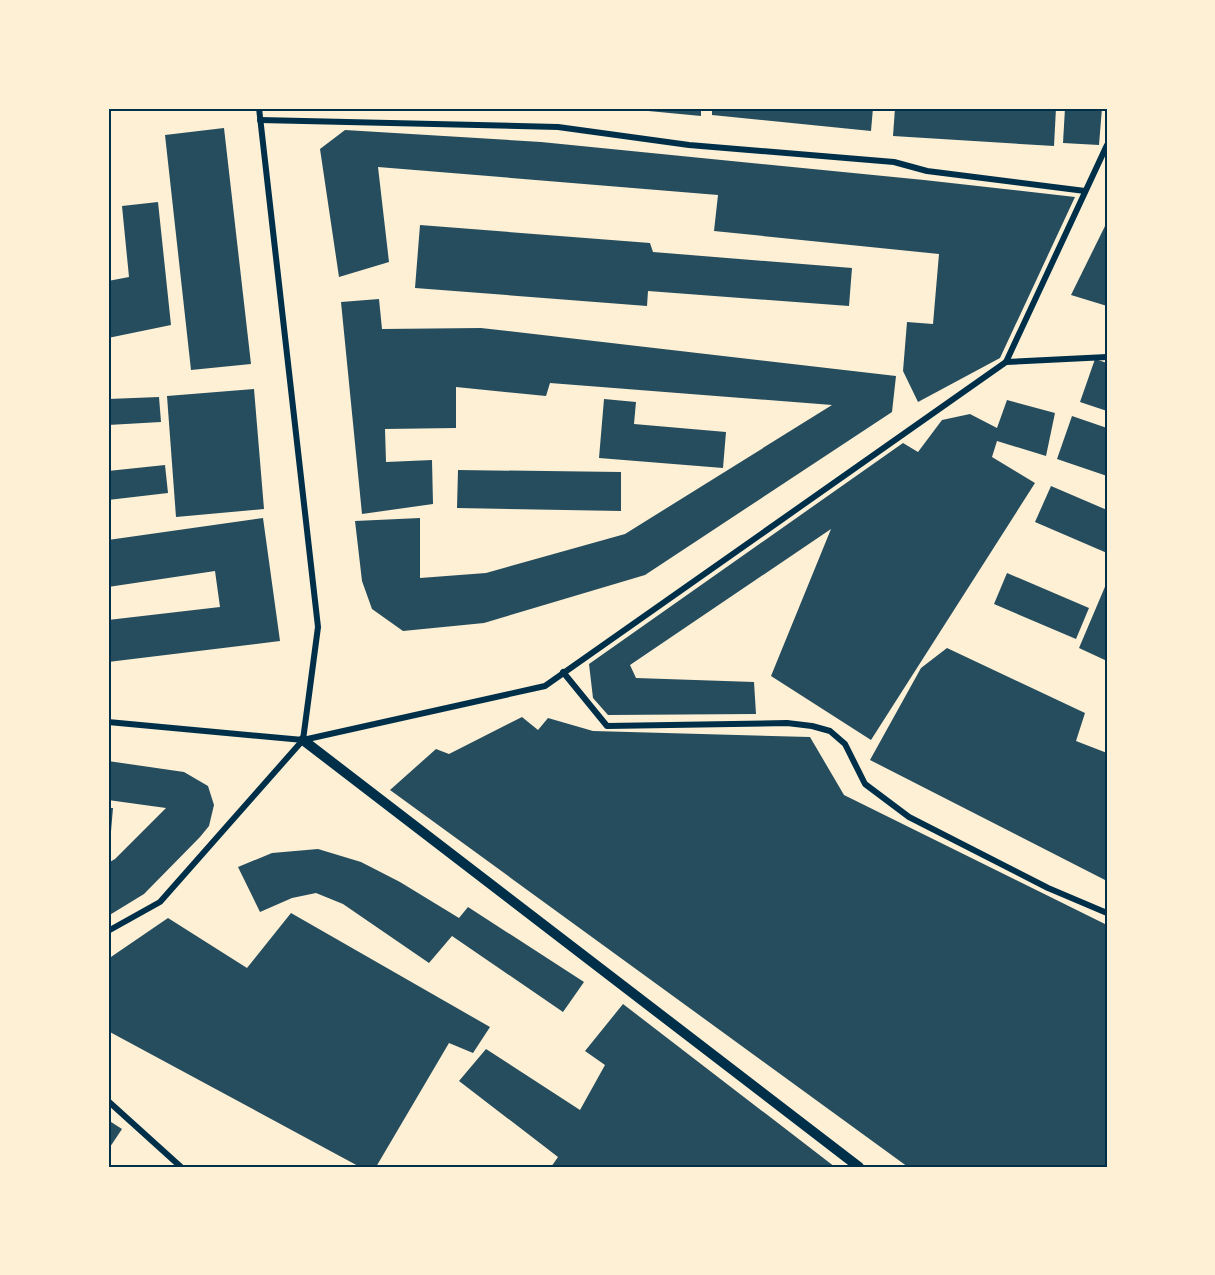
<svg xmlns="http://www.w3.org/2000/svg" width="1215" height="1275" viewBox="0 0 1215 1275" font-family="Arial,sans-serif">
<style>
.building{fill:#264d5e}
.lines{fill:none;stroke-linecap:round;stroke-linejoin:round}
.minor{stroke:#003049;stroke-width:6}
.tertiary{stroke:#003049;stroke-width:10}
.neatline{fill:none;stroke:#003049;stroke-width:2}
</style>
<rect width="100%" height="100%" fill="#fdf0d5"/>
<g class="building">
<polygon points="638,108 701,108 701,116 638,110"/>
<polygon points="712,108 873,108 871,131 712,115"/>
<polygon points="895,108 1056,108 1054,146 893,136"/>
<polygon points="1065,108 1102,108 1099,145 1063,143"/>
<polygon points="224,128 251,364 191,370 165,135"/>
<polygon points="345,130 541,142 924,180 1075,197 1000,358 918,402 903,371 907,322 933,324 939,254 714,231 718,195 378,167 389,262 339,277 320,149"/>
<polygon points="158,202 171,325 108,338 108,281 129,277 122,206"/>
<polygon points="1107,222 1107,306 1071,295"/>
<polygon points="420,225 650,243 653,252 852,268 849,306 648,291 647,306 415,288"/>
<polygon points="379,299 382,329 481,328 896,376 892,412 645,575 484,623 403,631 372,609 362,581 355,521 420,518 420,578 486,573 625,534 832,405 550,383 546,396 456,387 456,428 385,429 386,462 432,460 433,504 362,514 341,302"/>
<polygon points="1095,359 1107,363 1107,411 1080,402"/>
<polygon points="254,389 264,509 176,517 167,396"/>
<polygon points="159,397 161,422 108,425 108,399"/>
<polygon points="604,399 636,402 634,424 726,432 723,468 599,458"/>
<polygon points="1007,400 1055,413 1046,456 997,441 992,457 1035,483 871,740 771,676 831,529 630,665 636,678 754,682 756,714 608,715 593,698 589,664 903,443 918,452 942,420 970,414 997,428"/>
<polygon points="1072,416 1107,428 1107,476 1057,459"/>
<polygon points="165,465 168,493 108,500 108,471"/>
<polygon points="458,470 621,472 621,511 457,508"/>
<polygon points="1051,486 1107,510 1107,553 1035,522"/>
<polygon points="263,518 280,641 108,662 108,620 220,607 215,571 108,587 108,540"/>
<polygon points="1007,573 1089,608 1076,639 994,604"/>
<polygon points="1107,582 1107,661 1079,648"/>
<polygon points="947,648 1085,713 1076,741 1107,753 1107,881 870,760 921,668"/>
<polygon points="522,717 538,730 548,718 593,731 810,737 844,795 1107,925 1107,1167 908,1167 390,790 436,749 449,754"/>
<polygon points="108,761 184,772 208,786 214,805 209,826 200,837 144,894 108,916 108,863 115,859 166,808 108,800"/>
<polygon points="108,808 113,808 110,843 108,843"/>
<polygon points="318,849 361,862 400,882 459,918 468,907 584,982 563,1012 452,936 429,963 343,904 316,893 292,898 260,912 238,867 272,853"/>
<polygon points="291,913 490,1027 473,1053 449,1043 376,1167 360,1167 108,1031 108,959 168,918 247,968"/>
<polygon points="623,1004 835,1167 551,1167 558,1157 459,1081 486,1049 580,1110 605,1065 585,1051"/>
<polygon points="108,1120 122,1129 108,1150"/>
</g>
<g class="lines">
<g class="minor">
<polyline points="260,120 558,127 689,145 894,162 927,171 1085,191"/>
<polyline points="1006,362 1107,357"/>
<polyline points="563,672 607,726 787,723 812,726 830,731 845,744 865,784 909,817 1048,888 1107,913"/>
<polyline points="108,722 303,740 545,686 1006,362 1107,145"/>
<polyline points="108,931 160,902 303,740 318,627 259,108"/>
<polyline points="108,1101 181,1167"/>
</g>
<polyline class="tertiary" points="303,740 859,1167"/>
</g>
<rect width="1215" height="1275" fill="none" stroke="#fdf0d5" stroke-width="219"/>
<rect x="110" y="110" width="996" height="1056" class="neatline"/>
</svg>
